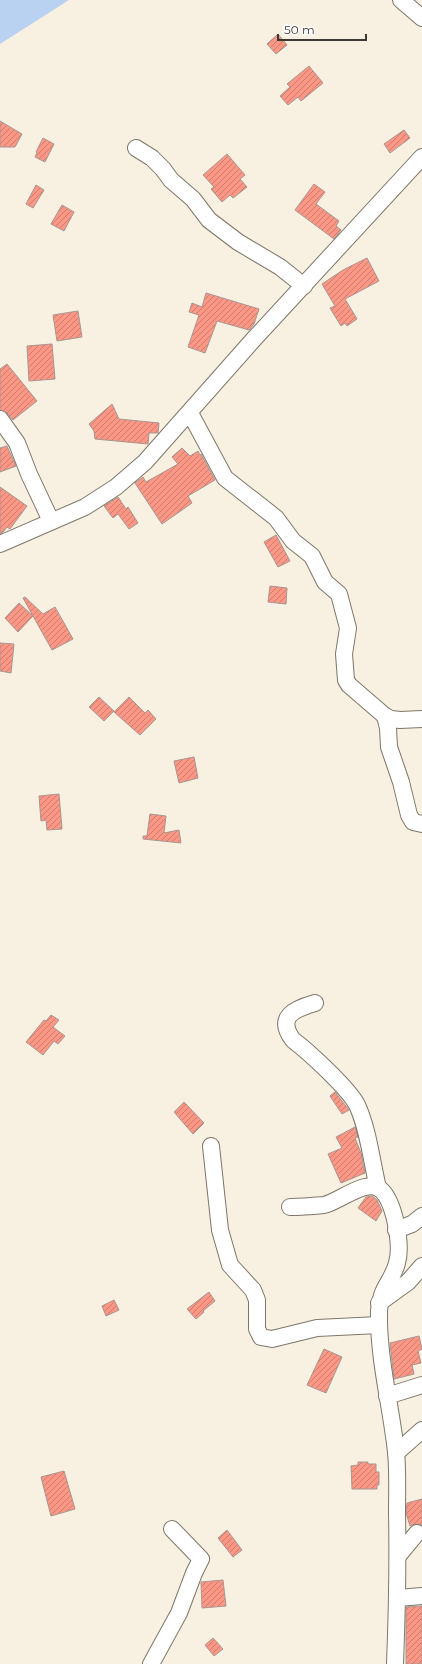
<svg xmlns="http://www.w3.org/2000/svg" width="422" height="1664" viewBox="0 0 422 1664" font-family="Montserrat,sans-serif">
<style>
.water{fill:#bad2f1}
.building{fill:url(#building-hatch);stroke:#a89692}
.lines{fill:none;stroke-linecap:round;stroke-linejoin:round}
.minor-casing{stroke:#7e7769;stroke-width:18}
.minor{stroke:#fff;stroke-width:16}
</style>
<defs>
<pattern id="building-hatch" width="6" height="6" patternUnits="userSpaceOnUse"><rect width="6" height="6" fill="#fc9785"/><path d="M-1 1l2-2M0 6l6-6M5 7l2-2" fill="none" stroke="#cd7c6d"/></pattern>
</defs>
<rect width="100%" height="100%" fill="#f8f0e0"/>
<polygon class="water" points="0,0 69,0 0,44"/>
<g class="building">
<polygon points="278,34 287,45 276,54 267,44"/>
<polygon points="309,66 323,83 301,101 298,97 288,105 280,96 290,87 287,84"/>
<polygon points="0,121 22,134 15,147 0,147"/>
<polygon points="404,130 410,138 390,153 384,144"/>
<polygon points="43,138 54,144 45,162 35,157 37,153 36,152"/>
<polygon points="227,154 245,175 240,179 247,187 233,198 230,195 222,202 211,189 214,187 203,175"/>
<polygon points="314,184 325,192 316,204 339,221 336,226 341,230 334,239 295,210"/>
<polygon points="36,185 44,190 33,208 26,204"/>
<polygon points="62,205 74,212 64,231 51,224"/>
<polygon points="367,258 379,281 345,299 357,319 347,326 345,323 341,326 330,308 335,306 322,284 343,270"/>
<polygon points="206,293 259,309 254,324 249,330 217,321 205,353 188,347 199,315 189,312 192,303 202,307"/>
<polygon points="78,311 82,337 57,341 53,315"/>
<polygon points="52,344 55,379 29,381 27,346"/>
<polygon points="7,364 37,401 13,420 7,413 0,410 0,369"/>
<polygon points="112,404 119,419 159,423 158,433 149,433 148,444 95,439 94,431 89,424"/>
<polygon points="7,446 16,466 0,472 0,448"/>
<polygon points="182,448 190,456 198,451 200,455 201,454 215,480 188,496 192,503 162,524 135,483 143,477 146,482 178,464 172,457"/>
<polygon points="0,487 27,506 10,529 7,527 3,532 0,534"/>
<polygon points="118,497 126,509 128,507 138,523 129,529 118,514 113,518 104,506"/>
<polygon points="276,535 290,561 278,567 264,542"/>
<polygon points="270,586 287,588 286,604 268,602"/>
<polygon points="25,597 43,614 55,607 73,639 52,650 33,616 18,632 5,618 19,603 33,616 23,598"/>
<polygon points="0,643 14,644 11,673 0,671"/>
<polygon points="99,697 114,711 104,721 89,707"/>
<polygon points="129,697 145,713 148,710 156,719 140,735 114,712"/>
<polygon points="194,757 198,778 179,783 174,761"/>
<polygon points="59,794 62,829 47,830 46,820 41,821 39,796"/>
<polygon points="150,814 166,816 164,833 179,830 181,843 143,839 143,836 147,836"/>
<polygon points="51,1015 59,1020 53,1027 65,1036 58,1044 54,1041 43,1055 26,1042 44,1020 46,1021"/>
<polygon points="335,1092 349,1110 342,1114 330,1096"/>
<polygon points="184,1102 204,1123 193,1134 174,1112"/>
<polygon points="355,1127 358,1137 355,1138 361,1153 365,1173 341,1183 328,1154 342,1148 336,1137"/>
<polygon points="372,1196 377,1200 382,1211 376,1221 358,1208 366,1197"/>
<polygon points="209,1292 215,1301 203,1311 204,1312 196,1319 187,1309"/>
<polygon points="114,1300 119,1310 106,1316 102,1306"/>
<polygon points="419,1336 422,1349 418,1351 421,1363 412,1365 414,1374 394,1379 390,1343"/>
<polygon points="324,1349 342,1357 326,1393 307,1385"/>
<polygon points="358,1462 368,1462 368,1464 376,1464 376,1472 379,1472 379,1485 377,1485 377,1489 352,1489 351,1466 358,1465"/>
<polygon points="64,1471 75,1509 51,1516 41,1477"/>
<polygon points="422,1499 422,1525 414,1524 410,1526 406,1513 407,1503"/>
<polygon points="227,1530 242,1550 233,1557 218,1538"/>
<polygon points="223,1580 226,1606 202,1608 201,1582"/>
<polygon points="422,1606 422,1664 406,1664 406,1607"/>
<polygon points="213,1638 223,1649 214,1656 205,1645"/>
</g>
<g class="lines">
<defs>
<g id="minor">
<polyline points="401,0 422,18"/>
<polyline points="136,148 152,158 163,169 171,180 193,199 209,220 238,242 280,267 304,286"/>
<polyline points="190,413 225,478 276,518 293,541 312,556 325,582 339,594 348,628 344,654 346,680 349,685 385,716 391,719 400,720 422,719"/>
<polyline points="0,419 17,443 29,474 51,521"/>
<polyline points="0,544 85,507 116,487 145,462 253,340 422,157"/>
<polyline points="385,716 388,728 389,747 401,782 409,815 413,822 422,824"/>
<path d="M315 1003C294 1009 276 1017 293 1040 309 1052 349 1089 357 1105 368 1128 372 1163 378 1188"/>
<polyline points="211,1146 220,1230 230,1265 253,1290 257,1300 257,1329 261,1337 272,1339 317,1328 379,1325"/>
<path d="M290 1207C301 1207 313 1206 324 1205 339 1202 366 1178 380 1189 395 1201 402 1246 397 1263 392 1282 380 1288 379 1311 378 1359 391 1405 396 1452 398 1472 397 1493 397 1513 398 1563 397 1613 395 1664"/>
<polyline points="396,1230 412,1224 422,1216"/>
<polyline points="379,1303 408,1282 422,1266"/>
<polyline points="387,1396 422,1385"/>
<polyline points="396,1453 422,1430"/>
<polyline points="398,1556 417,1533"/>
<polyline points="398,1598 422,1596"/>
<polyline points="151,1664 179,1613 194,1573 201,1559 172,1529"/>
</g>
</defs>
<use href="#minor" class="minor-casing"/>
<use href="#minor" class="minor"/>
</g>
<path d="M278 34v6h88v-6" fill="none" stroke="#3c3932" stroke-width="2"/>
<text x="284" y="34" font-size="12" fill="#3c3932" stroke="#fefefe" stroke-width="3" paint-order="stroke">50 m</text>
</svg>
